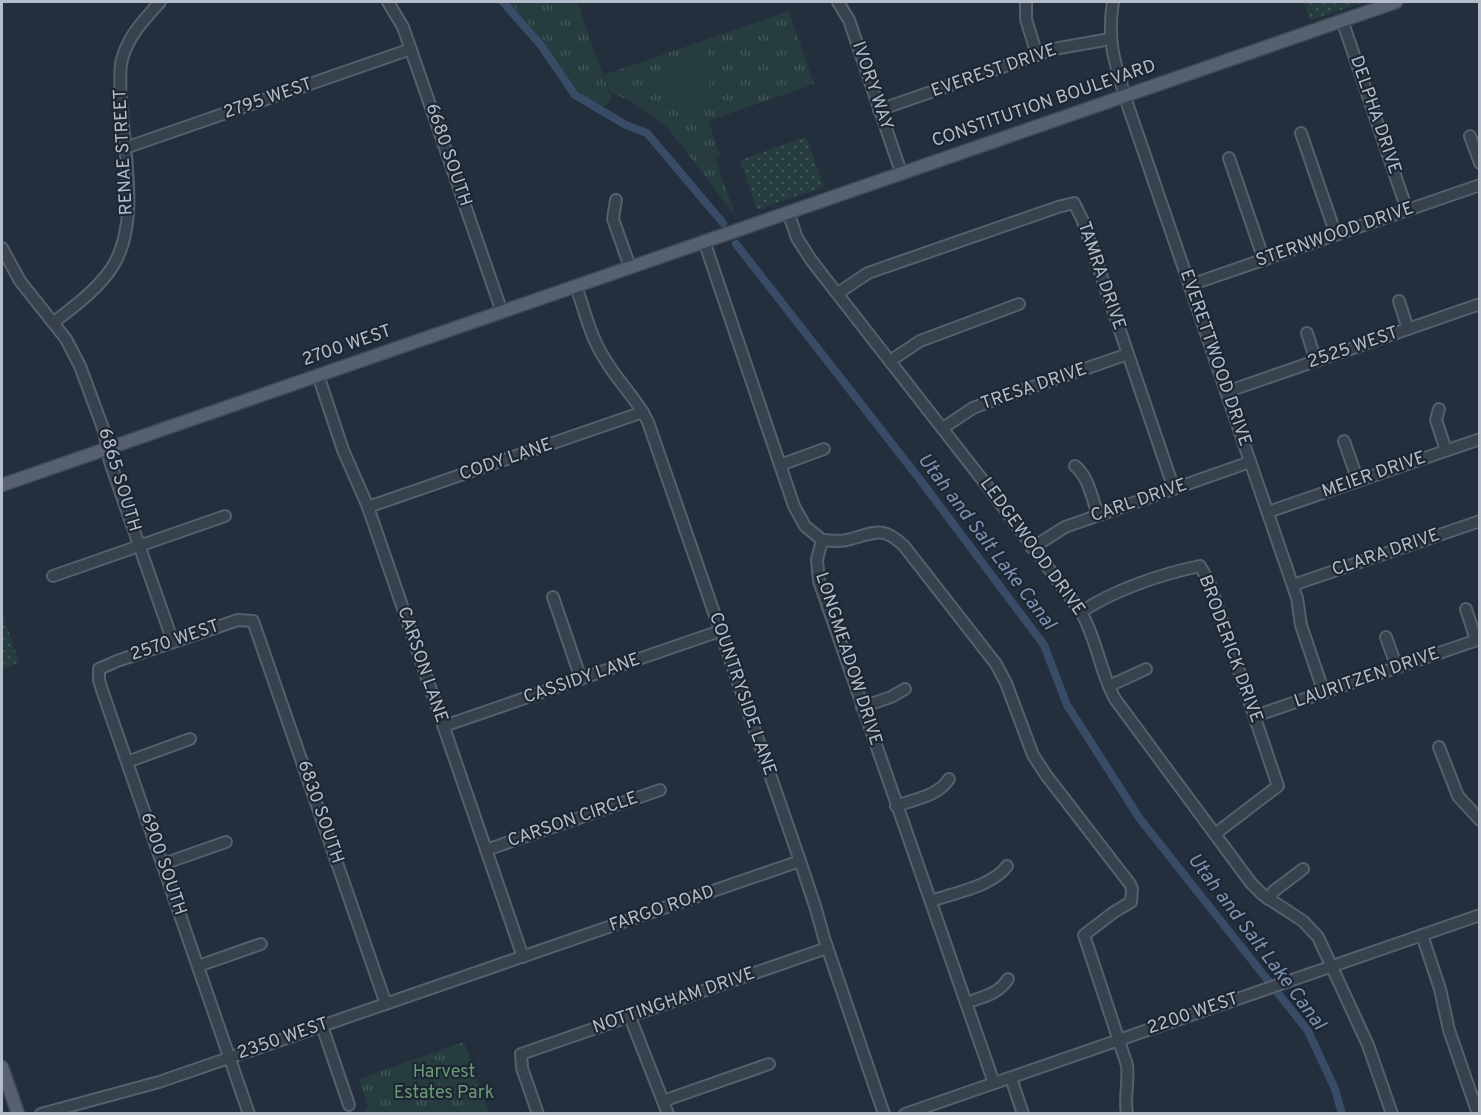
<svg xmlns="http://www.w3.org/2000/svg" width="1481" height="1115" viewBox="0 0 1481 1115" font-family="Overpass,sans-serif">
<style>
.grass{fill:url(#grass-dots)}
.park{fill:url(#park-tufts)}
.pitch{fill:#263c3f}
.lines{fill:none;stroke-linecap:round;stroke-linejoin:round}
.canal{stroke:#394c67;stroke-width:8}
.minor-casing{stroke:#565f6c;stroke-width:14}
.major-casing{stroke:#414a57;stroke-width:15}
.minor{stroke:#38414e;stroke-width:10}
.major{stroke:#56606e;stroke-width:12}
.labels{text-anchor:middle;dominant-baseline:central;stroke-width:4.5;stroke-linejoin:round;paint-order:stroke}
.street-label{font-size:18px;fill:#b4bcc9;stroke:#1d2633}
.park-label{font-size:18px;fill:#6b9a76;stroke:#1d2633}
.water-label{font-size:20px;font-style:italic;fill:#7c92b1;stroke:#1d2633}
</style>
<defs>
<pattern id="grass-dots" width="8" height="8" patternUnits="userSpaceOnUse" patternTransform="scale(1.5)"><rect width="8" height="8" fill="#263c3f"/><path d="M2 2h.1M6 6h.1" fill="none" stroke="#435659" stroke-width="1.8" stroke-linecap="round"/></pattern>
<pattern id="park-tufts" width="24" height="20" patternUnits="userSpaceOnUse" patternTransform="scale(1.5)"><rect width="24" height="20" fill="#263c3f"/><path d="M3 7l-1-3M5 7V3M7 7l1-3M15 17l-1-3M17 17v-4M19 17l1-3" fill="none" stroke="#435659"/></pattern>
</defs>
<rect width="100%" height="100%" fill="#242f3e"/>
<g class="grass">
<polygon points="1304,2 1365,2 1310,20"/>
<polygon points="806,137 824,187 757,210 740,160"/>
<polygon points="2,612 19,662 2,669"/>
</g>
<g class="park">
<polygon points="509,2 577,2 612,100 602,107 575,89 543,41"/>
<polygon points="789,11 814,84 708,121 720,156 715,158 736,217 668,128 630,101 610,92 604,75"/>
<polygon points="464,1042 489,1113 363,1113 368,1108 359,1079"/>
</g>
<path class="pitch" d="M707 50C711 69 714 94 696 108 692 111 684 113 679 115L660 66Z"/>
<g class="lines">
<g class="canal">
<polyline points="503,2 540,44 575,95 626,125 647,133 723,223"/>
<polyline points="736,244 918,477 1044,645 1067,705 1140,819 1308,1031 1335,1089 1342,1114"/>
</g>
<defs>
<g id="minor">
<polyline points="388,2 403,27 502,312"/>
<polyline points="838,2 849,20 901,172"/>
<polyline points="1026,2 1026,19 1037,55"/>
<path d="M1113 2C1106 46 1117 68 1129 109L1297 598 1301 625 1324 693"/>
<polyline points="1342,20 1407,210"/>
<polyline points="879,110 1054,49 1110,39"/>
<polyline points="1301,133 1336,235"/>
<polyline points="1470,136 1480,163"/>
<polyline points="125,148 411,49"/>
<polyline points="1229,158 1264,260"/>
<polyline points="616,200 613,219 630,267"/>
<path d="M788 212 797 238 811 260 995 496 1081 612C1097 639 1100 672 1115 699L1251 883 1263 895 1303 921 1318 937 1368 1045 1392 1114"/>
<polyline points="704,241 794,506 805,526 822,540 817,560 819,581 994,1083"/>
<polyline points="2,248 20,281 66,339 80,366 104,431 110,462 173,642"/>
<polyline points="1190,285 1480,185"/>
<path d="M576 286C584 309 590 335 603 356 616 380 636 397 648 422L800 861 816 909 824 938 884 1114"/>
<polyline points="838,293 868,273 1058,207 1074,203 1082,219 1174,489"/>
<polyline points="1399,301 1408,329"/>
<path d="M53 323C73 307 96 291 111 269 147 217 115 125 121 64 126 38 143 21 160 2"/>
<polyline points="1307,333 1316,361"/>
<polyline points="890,361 920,341 1019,304"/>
<polyline points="318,375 343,450 368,507 523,957"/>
<polyline points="1226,392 1480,304"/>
<polyline points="1439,409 1436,420 1446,450"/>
<polyline points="943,428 973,408 986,403 1128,354"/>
<polyline points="1344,441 1358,481"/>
<polyline points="780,465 824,449"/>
<path d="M1075 466C1089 477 1092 499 1098 515"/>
<polyline points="368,507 643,412"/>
<polyline points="1268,512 1480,439"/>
<path d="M822 540C832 541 841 542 851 539 876 532 883 526 904 546L996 664 1006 683 1033 755 1046 775 1130 884 1132 889 1131 902 1114 912 1084 935 1127 1065C1129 1082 1124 1097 1127 1114"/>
<polyline points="1032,548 1065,527 1250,462"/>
<polyline points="53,576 225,516"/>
<polyline points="1293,585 1480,521"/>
<polyline points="553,597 581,679"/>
<polyline points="1466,609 1476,640"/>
<path d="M1081 612C1114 590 1161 574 1200 566L1209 582 1278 786 1215 834"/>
<polyline points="1386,637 1397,668"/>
<polyline points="1109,686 1146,669"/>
<polyline points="862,707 891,697 905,689"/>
<polyline points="1255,716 1480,639"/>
<polyline points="444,726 720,631"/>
<polyline points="1439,747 1458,796 1480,820"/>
<polyline points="127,762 190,739"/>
<path d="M896 806C915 799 938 796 949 779"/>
<polyline points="486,850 660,790"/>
<polyline points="163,864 226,842"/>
<polyline points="1268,899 1274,891 1303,869"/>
<path d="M931 901C954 893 993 886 1007 866"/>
<polyline points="1422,935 1440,989 1449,1030 1478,1114"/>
<polyline points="198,966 261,944"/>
<path d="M966 1003C982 997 999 994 1008 979"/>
<polyline points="630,1017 668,1114"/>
<polyline points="322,1026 349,1105"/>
<polyline points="1011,1078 1023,1114"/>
<polyline points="663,1101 769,1064"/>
<polyline points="41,1114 159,1082 800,861"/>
<polyline points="249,1114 102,690 99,680 99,669 117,661 238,620 253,621 386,1004"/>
<polyline points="538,1114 522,1068 521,1054 827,948"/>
<polyline points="905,1114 1480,915"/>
</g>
<g id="major">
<polyline points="2,485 1396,2"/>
<polyline points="2,1067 18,1114"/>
</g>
</defs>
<use href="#minor" class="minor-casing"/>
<use href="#major" class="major-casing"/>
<use href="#minor" class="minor"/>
<use href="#major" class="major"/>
</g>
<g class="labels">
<g class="street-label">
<text transform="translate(994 71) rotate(-19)">EVEREST DRIVE</text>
<text transform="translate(872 86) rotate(71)">IVORY WAY</text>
<text transform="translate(268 99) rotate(-19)">2795 WEST</text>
<text transform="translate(1044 104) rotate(-19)">CONSTITUTION BOULEVARD</text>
<text transform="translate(1375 115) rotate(71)">DELPHA DRIVE</text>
<text transform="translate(124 152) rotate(-93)">RENAE STREET</text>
<text transform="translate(448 155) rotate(71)">6680 SOUTH</text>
<text transform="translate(1335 235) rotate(-19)">STERNWOOD DRIVE</text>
<text transform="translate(1101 276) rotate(71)">TAMRA DRIVE</text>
<text transform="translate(347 346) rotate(-19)">2700 WEST</text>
<text transform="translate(1353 348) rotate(-19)">2525 WEST</text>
<text transform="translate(1215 358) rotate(71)">EVERETTWOOD DRIVE</text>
<text transform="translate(1034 387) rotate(-19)">TRESA DRIVE</text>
<text transform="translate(506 460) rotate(-19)">CODY LANE</text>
<text transform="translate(1374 475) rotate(-19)">MEIER DRIVE</text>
<text transform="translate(119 480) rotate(73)">6865 SOUTH</text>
<text transform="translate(1139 501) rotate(-19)">CARL DRIVE</text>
<text transform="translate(1032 547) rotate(54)">LEDGEWOOD DRIVE</text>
<text transform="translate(1386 553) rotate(-19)">CLARA DRIVE</text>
<text transform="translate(175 641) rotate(-19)">2570 WEST</text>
<text transform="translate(1230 649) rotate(70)">BRODERICK DRIVE</text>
<text transform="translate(848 659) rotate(72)">LONGMEADOW DRIVE</text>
<text transform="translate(422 665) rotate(71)">CARSON LANE</text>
<text transform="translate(1367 678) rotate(-19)">LAURITZEN DRIVE</text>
<text transform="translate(582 679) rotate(-19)">CASSIDY LANE</text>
<text transform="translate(742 694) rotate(71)">COUNTRYSIDE LANE</text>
<text transform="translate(320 812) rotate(71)">6830 SOUTH</text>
<text transform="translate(573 820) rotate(-19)">CARSON CIRCLE</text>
<text transform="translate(163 864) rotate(71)">6900 SOUTH</text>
<text transform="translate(662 909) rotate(-19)">FARGO ROAD</text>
<text transform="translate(674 1001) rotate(-19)">NOTTINGHAM DRIVE</text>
<text transform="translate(1193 1014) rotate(-19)">2200 WEST</text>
<text transform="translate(283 1039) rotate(-19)">2350 WEST</text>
</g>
<g class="park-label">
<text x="444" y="1072">Harvest<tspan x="444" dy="21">Estates Park</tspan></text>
</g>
<g class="water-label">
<text transform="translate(986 542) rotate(53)">Utah and Salt Lake Canal</text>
<text transform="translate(1256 942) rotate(53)">Utah and Salt Lake Canal</text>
</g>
</g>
<rect width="1481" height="1115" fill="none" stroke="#b4bcc9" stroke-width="6"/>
</svg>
